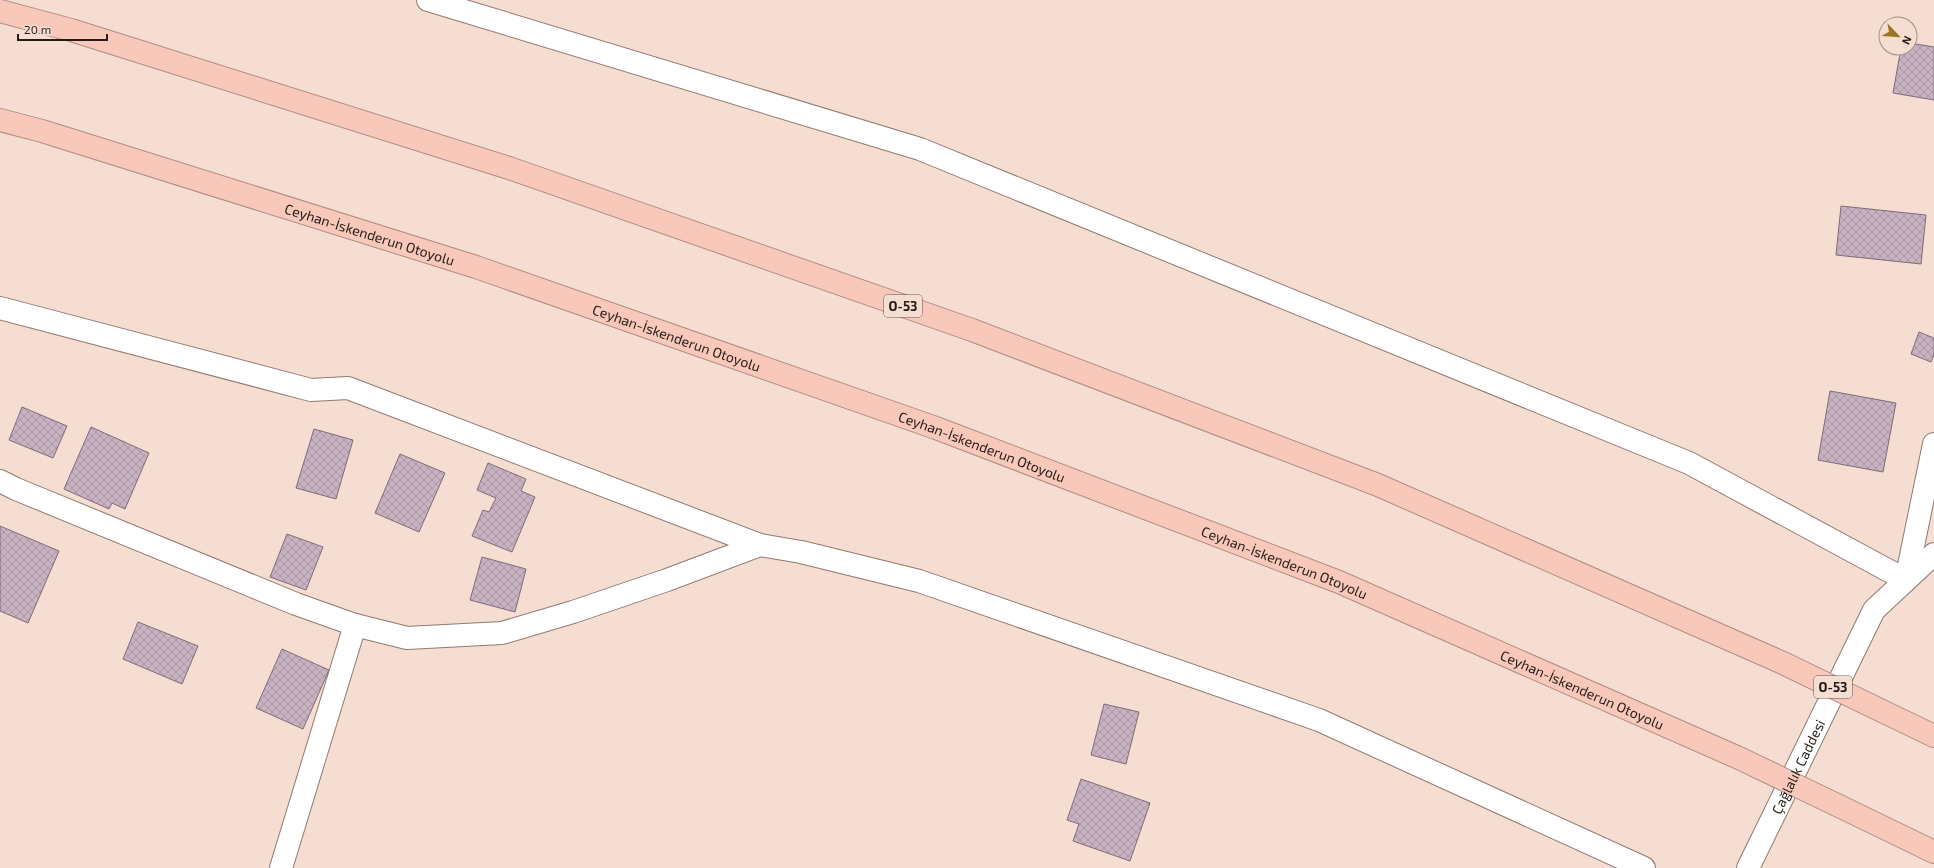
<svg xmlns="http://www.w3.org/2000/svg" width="1934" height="868" viewBox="0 0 1934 868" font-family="'Exo 2',sans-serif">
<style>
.building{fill:url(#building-cross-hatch);stroke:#7f6b79}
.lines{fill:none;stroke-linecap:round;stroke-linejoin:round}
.street-casing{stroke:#90796f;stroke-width:24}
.highway-casing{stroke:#ae8c82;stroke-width:24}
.street{stroke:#fff;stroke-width:22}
.highway{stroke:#f8c8bb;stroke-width:22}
.highway-bridge-casing{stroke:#ae8c82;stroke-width:24;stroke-linecap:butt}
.highway-bridge{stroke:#f8c8bb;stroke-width:22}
.labels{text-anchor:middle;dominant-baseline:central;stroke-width:3;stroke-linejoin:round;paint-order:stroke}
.shield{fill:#f6ddd1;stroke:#645650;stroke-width:1}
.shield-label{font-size:13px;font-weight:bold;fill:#251c18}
.street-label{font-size:14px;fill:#251c18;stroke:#f6ddd1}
</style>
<defs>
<pattern id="building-cross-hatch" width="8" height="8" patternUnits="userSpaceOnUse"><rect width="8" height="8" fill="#c8b2c1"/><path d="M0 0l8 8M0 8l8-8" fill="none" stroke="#ac98a5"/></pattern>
</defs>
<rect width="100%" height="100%" fill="#f6ddd1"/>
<g class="building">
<polygon points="1910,43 1934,47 1934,100 1893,93 1901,48 1910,48"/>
<polygon points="1841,206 1926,215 1921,264 1836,255"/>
<polygon points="1919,332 1934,338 1934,355 1931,362 1911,354"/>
<polygon points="1830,391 1896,403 1883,472 1818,460"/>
<polygon points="22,407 67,426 53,458 9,440"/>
<polygon points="91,427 149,453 125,509 112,503 109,509 64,489"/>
<polygon points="314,429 353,440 336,499 296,488"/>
<polygon points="400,454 445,473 419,532 375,513"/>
<polygon points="488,463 526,479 521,491 535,497 512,552 472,536 483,510 489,512 496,498 477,490"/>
<polygon points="0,526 59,551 28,623 0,611"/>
<polygon points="287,534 323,547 306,590 270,577"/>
<polygon points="482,557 526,569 515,612 470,600"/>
<polygon points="138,622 198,646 182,684 123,659"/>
<polygon points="282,649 329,670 303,729 256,708"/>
<polygon points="1104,704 1139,712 1126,764 1091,755"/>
<polygon points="1081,779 1150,803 1130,861 1073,841 1079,824 1067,820"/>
</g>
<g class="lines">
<defs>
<g id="street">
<polyline points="428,0 920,149 1689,463 1906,580 1934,444"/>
<polyline points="0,308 311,390 348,388 760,545"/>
<polyline points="0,481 16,489 296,604 355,625 407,638 502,633 573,612 667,580 760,545 801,552 919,581 1319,720 1644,868"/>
<polyline points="281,868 355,625"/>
<path id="s1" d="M1748 868 1874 610 1934 554"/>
</g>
<g id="highway">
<polyline points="0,11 71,30 509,168 972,330 1378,485 1783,663"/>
<path id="s2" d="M0 120 42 131 476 267 936 428 1339 582 1739 758"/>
<polyline points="1882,711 1934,736"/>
<polyline points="1837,805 1934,852"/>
</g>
</defs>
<use href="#street" class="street-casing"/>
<use href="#highway" class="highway-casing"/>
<use href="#street" class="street"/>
<use href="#highway" class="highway"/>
<defs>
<g id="highway-bridge">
<polyline points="1783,663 1882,711"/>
<polyline points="1739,758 1837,805"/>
</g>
</defs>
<use href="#highway-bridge" class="highway-bridge-casing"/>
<use href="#highway-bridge" class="highway-bridge"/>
</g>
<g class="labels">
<g class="shield">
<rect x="884" y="295" width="38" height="22" rx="3"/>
<rect x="1814" y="676" width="38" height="22" rx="3"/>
</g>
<g class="shield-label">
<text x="903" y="306">O-53</text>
<text x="1833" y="687">O-53</text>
</g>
<g class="street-label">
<text stroke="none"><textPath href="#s2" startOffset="387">Ceyhan-İskenderun Otoyolu</textPath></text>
<text stroke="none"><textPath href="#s2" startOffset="711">Ceyhan-İskenderun Otoyolu</textPath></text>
<text stroke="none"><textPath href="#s2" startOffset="1035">Ceyhan-İskenderun Otoyolu</textPath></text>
<text stroke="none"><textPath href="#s2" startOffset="1359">Ceyhan-İskenderun Otoyolu</textPath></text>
<text stroke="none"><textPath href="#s2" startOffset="1683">Ceyhan-İskenderun Otoyolu</textPath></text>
<text stroke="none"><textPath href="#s1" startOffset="113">Çağlalık Caddesi</textPath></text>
</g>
</g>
<g transform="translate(1898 36) rotate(115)"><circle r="19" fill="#f6ddd1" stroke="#a29087"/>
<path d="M0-3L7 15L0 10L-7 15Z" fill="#9a7520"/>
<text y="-6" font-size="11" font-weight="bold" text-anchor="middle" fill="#251c18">N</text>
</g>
<path d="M18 34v6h89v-6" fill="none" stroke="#251c18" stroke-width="2"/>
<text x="24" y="34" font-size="12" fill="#251c18" stroke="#f6ddd1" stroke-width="3" paint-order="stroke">20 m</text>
</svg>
